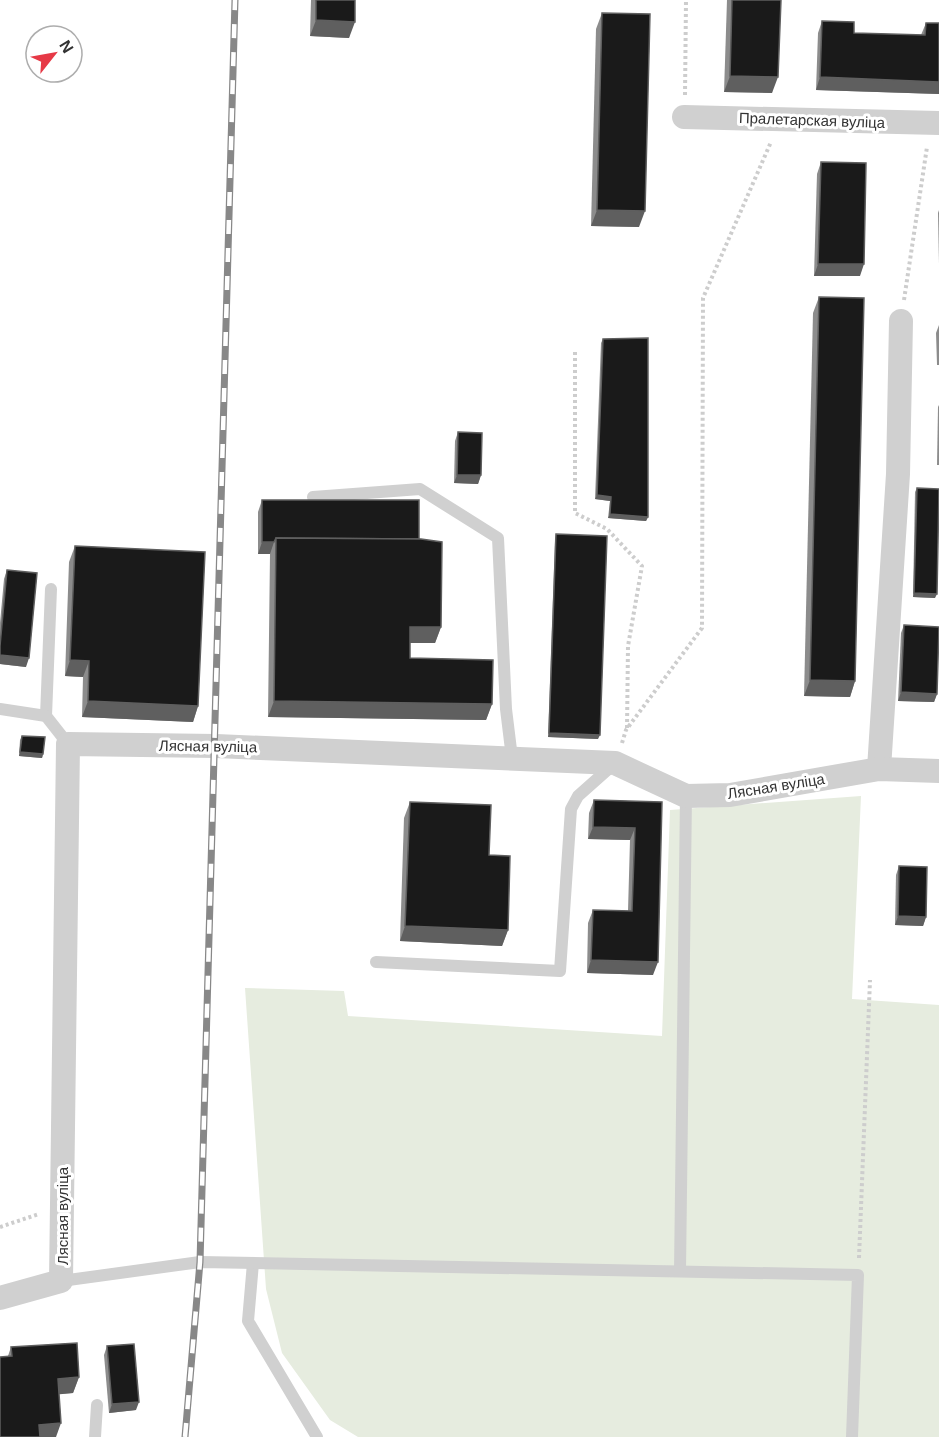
<svg xmlns="http://www.w3.org/2000/svg" width="939" height="1437" viewBox="0 0 939 1437" font-family="Helvetica,sans-serif">
<style>
.green{fill:#e6ecdf}
.lines{fill:none;stroke-linecap:round;stroke-linejoin:round}
.path{stroke:#cdcdcd;stroke-width:4;stroke-dasharray:3 3;stroke-linecap:butt}
.lane{stroke:#d0d0d0;stroke-width:12}
.street{stroke:#d0d0d0;stroke-width:24}
.rail-casing{stroke:#888;stroke-width:7}
.rail{stroke:#fff;stroke-width:4.5;stroke-dasharray:14;stroke-linecap:butt}
.wall{fill:#8c8c8c}
.shaded-wall{fill:#5f5f5f}
.building{fill:#1a1a1a;stroke:#5f5f5f;stroke-width:1.5}
.labels{text-anchor:middle;dominant-baseline:central;stroke-width:6;stroke-linejoin:round;paint-order:stroke}
.street-label{font-size:15px;fill:#333;stroke:#fff}
</style>
<rect width="100%" height="100%" fill="#fff"/>
<polygon class="green" points="861,796 852,999 939,1005 939,1437 358,1437 330,1420 282,1353 266,1289 245,988 344,991 348,1016 662,1036 670,810"/>
<g class="lines">
<g class="path">
<polyline points="685,95 686,0"/>
<polyline points="904,300 927,147"/>
<polyline points="575,352 575,513 607,529 642,566 628,646 627,729"/>
<polyline points="622,743 626,730 702,628 703,298 771,142"/>
<polyline points="0,1227 39,1214"/>
<polyline points="859,1258 870,980"/>
</g>
<g class="lane">
<polyline points="313,497 420,489 498,538 506,709 512,758"/>
<polyline points="51,589 46,716 68,744"/>
<polyline points="0,709 46,716"/>
<polyline points="376,962 560,971 571,809 578,796 614,764"/>
<polyline points="253,1263 248,1321 317,1437"/>
<polyline points="680,1271 686,796"/>
<polyline points="61,1281 200,1262 858,1275 852,1437"/>
<polyline points="95,1437 97,1405"/>
</g>
<g class="street">
<polyline points="684,117 939,123"/>
<polyline points="879,769 898,474 901,321"/>
<polyline points="0,1298 61,1281 68,744 216,746 615,763 686,796 730,795 879,769 939,771"/>
</g>
<defs>
<polyline id="rail" points="185,1437 200,1262 235,0"/>
</defs>
<use href="#rail" class="rail-casing"/>
<use href="#rail" class="rail"/>
</g>
<g class="wall">
<polygon points="311,0 355,0 349,38 310,36"/>
<polygon points="727,0 781,0 772,93 724,92"/>
<polygon points="602,13 639,227 591,226 596,29"/>
<polygon points="822,21 854,33 921,35 926,23 939,23 939,94 816,90 818,33"/>
<polygon points="821,162 860,276 814,276 817,174"/>
<polygon points="939,210 939,264 938,213"/>
<polygon points="819,297 855,681 850,697 804,696 813,313"/>
<polygon points="939,325 939,365 937,365 936,333"/>
<polygon points="603,339 648,517 646,521 608,518 610,501 595,499 601,343"/>
<polygon points="939,405 939,465 937,465 938,407"/>
<polygon points="458,432 481,475 478,484 454,483 455,441"/>
<polygon points="917,488 935,598 913,597 915,492"/>
<polygon points="262,500 419,539 441,627 435,643 410,643 410,658 492,704 486,720 268,717 270,554 258,554 258,512"/>
<polygon points="556,534 598,739 548,737 555,539"/>
<polygon points="75,546 198,706 193,722 82,717 83,677 65,676 69,562"/>
<polygon points="7,570 26,667 0,664 0,623 4,579"/>
<polygon points="904,625 937,694 934,702 898,701 901,633"/>
<polygon points="22,736 43,754 42,758 19,756 20,740"/>
<polygon points="594,800 662,802 653,975 587,973 588,923 593,910 628,911 630,840 588,839 589,813"/>
<polygon points="410,802 489,855 508,930 502,946 400,941 404,818"/>
<polygon points="899,866 926,917 923,926 895,925 896,875"/>
<polygon points="107,1346 136,1410 109,1413 104,1355"/>
<polygon points="11,1347 79,1377 73,1393 59,1394 8,1356"/>
</g>
<g class="shaded-wall">
<polygon points="316,20 355,22 349,38 310,36"/>
<polygon points="730,76 778,77 772,93 724,92"/>
<polygon points="820,77 939,82 939,94 816,90"/>
<polygon points="597,210 645,211 639,227 591,226"/>
<polygon points="818,264 864,264 860,276 814,276"/>
<polygon points="457,475 481,475 478,484 454,483"/>
<polygon points="597,495 611,497 610,501 595,499"/>
<polygon points="610,514 648,517 646,521 608,518"/>
<polygon points="262,542 274,542 270,554 258,554"/>
<polygon points="914,593 937,594 935,598 913,597"/>
<polygon points="410,627 441,627 435,643 404,643"/>
<polygon points="0,655 29,658 26,667 0,664"/>
<polygon points="70,660 89,661 83,677 65,676"/>
<polygon points="810,680 855,681 850,697 804,696"/>
<polygon points="901,692 937,694 934,702 898,701"/>
<polygon points="88,701 198,706 193,722 82,717"/>
<polygon points="274,701 492,704 486,720 268,717"/>
<polygon points="549,733 600,735 598,739 548,737"/>
<polygon points="20,752 43,754 42,758 19,756"/>
<polygon points="593,827 635,828 630,840 588,839"/>
<polygon points="898,916 926,917 923,926 895,925"/>
<polygon points="405,926 508,930 502,946 400,941"/>
<polygon points="591,960 658,962 653,975 587,973"/>
<polygon points="79,1377 73,1393 52,1395 58,1379"/>
<polygon points="139,1402 136,1410 109,1413 112,1404"/>
<polygon points="61,1423 56,1437 35,1437 39,1425"/>
</g>
<g class="building">
<polygon points="316,0 355,0 355,22 316,20"/>
<polygon points="732,0 781,0 778,77 730,76"/>
<polygon points="602,13 650,14 645,211 597,210"/>
<polygon points="822,21 854,22 854,33 925,35 926,23 939,23 939,82 820,77"/>
<polygon points="821,162 866,163 864,264 818,264"/>
<polygon points="819,297 864,298 855,681 810,680"/>
<polygon points="648,338 648,517 610,514 611,497 597,495 603,339"/>
<polygon points="458,432 482,433 481,475 457,475"/>
<polygon points="917,488 939,489 937,594 914,593"/>
<polygon points="262,500 419,500 419,539 276,538 274,542 262,542"/>
<polygon points="556,534 607,536 600,735 549,733"/>
<polygon points="276,538 421,539 442,542 441,627 410,627 410,658 493,660 492,704 274,701"/>
<polygon points="75,546 205,552 198,706 88,701 89,661 70,660"/>
<polygon points="7,570 37,573 29,658 0,655 0,646"/>
<polygon points="904,625 939,627 937,694 901,692"/>
<polygon points="22,736 45,737 43,754 20,752"/>
<polygon points="594,800 662,802 658,962 591,960 593,910 632,911 635,828 593,827"/>
<polygon points="410,802 491,805 489,855 510,856 508,930 405,926"/>
<polygon points="899,866 927,867 926,917 898,916"/>
<polygon points="77,1343 79,1377 58,1379 61,1423 39,1425 40,1437 0,1437 0,1357 12,1356 11,1347"/>
<polygon points="134,1344 139,1402 112,1404 107,1346"/>
</g>
<g class="labels">
<g class="street-label">
<text transform="translate(812 120) rotate(2)">Пралетарская вуліца</text>
<text transform="translate(208 746) rotate(1)">Лясная вуліца</text>
<text transform="translate(776 786) rotate(-9)">Лясная вуліца</text>
<text transform="translate(62 1216) rotate(-90)">Лясная вуліца</text>
</g>
</g>
<g transform="translate(54 54) rotate(59)"><circle r="28" fill="#ffffff" stroke="#adadad" stroke-width="1.5"/>
<path d="M0-4.5L10 22L0 15L-10 22Z" fill="#e63946"/>
<text y="-9" font-size="16" font-weight="bold" text-anchor="middle" fill="#333333">N</text>
</g>
</svg>
